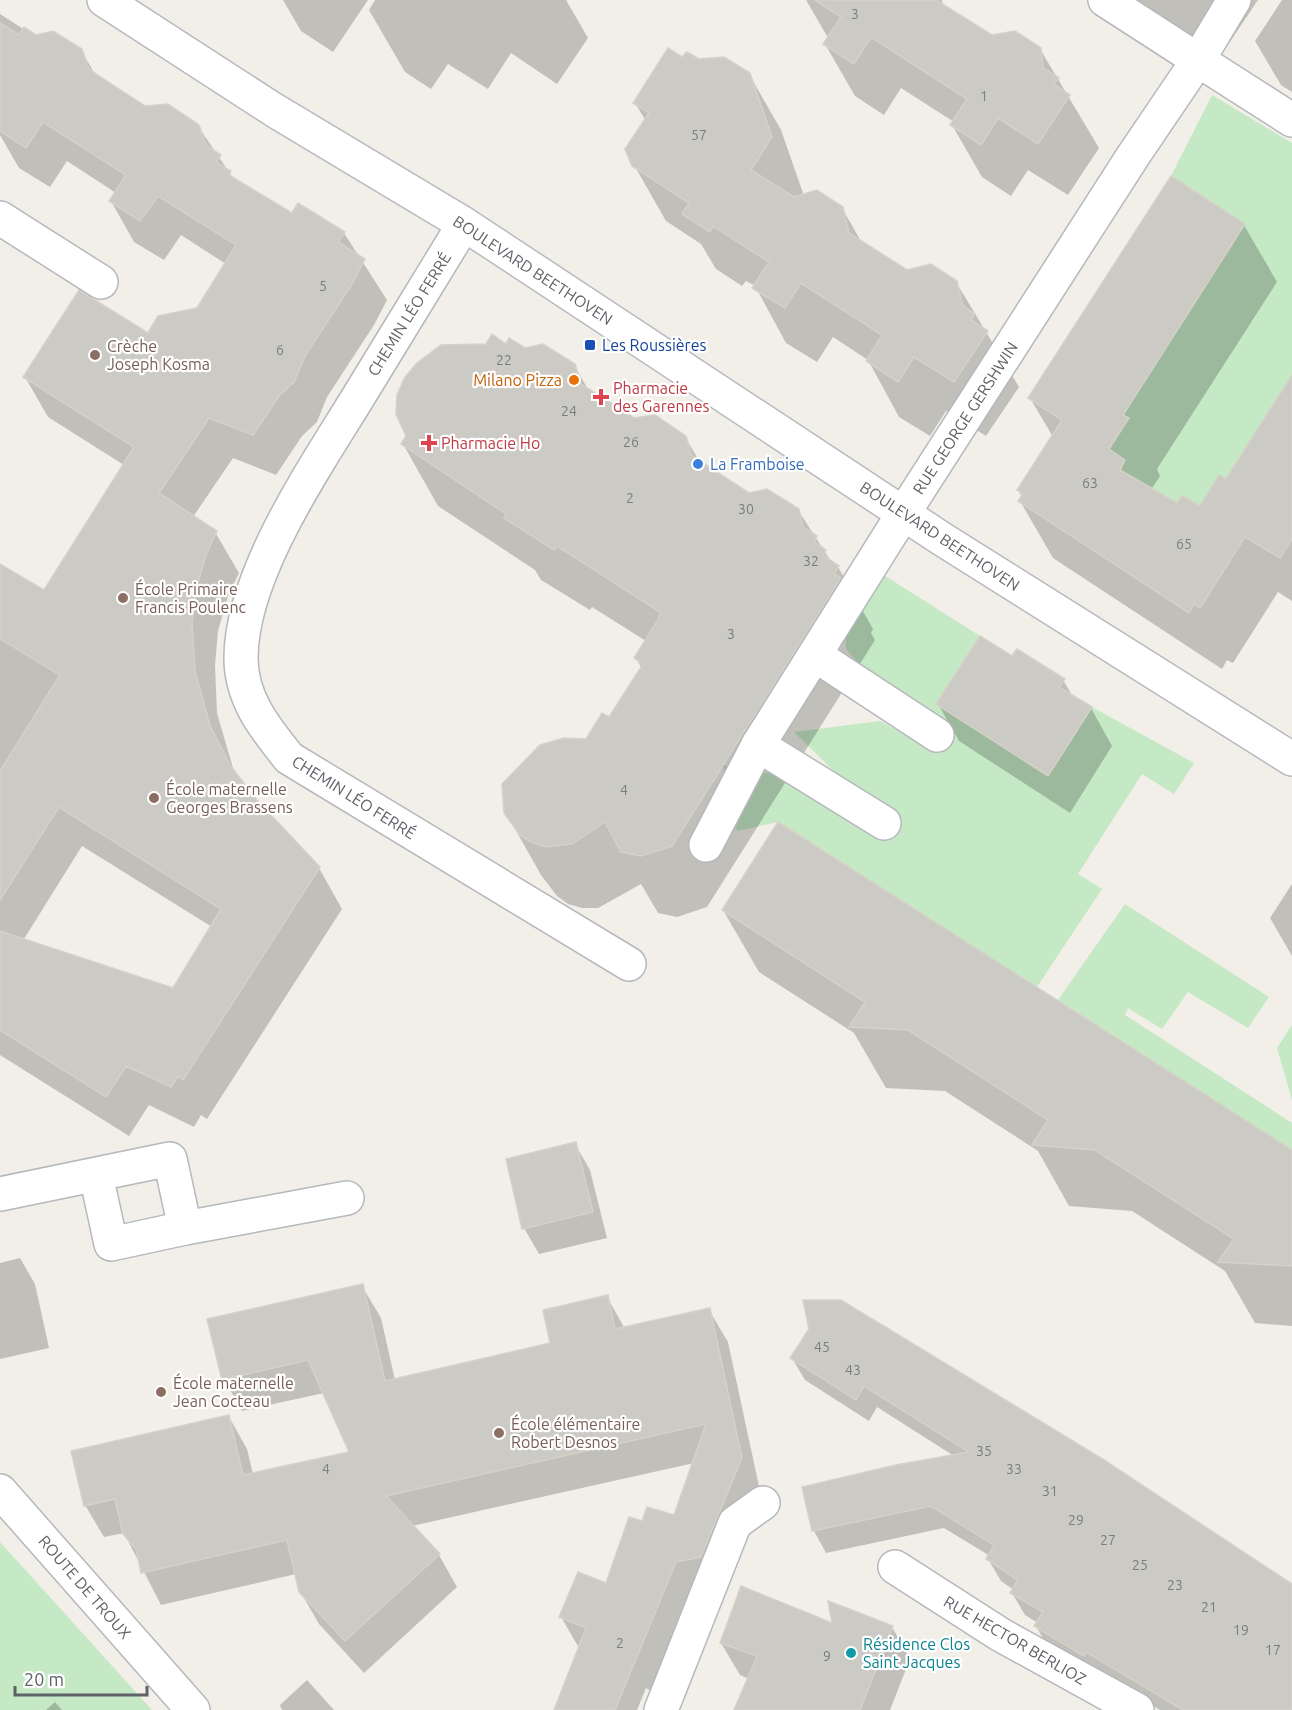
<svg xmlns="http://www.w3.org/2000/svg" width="1292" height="1710" viewBox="0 0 1292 1710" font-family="Ubuntu,sans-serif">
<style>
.green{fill:#c5e8c5}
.shadow{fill:#0003;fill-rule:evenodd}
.building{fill:#cccac5;stroke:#d6d1c6;stroke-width:1.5}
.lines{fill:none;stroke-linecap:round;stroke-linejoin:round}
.street-casing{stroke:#b5b8bc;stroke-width:36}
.secondary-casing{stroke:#b6babf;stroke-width:36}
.street{stroke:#fff;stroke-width:33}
.secondary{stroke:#fff;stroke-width:33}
.transit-dot{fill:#1a4fb4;stroke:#fff;stroke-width:2}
.education-dot{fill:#8d6e63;stroke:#fff;stroke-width:2}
.food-dot{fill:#e8710a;stroke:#fff;stroke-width:2}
.health-dot{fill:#e0444e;stroke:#fff;stroke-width:2}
.shop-dot{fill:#3f7fe0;stroke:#fff;stroke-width:2}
.culture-dot{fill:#0f9aa8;stroke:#fff;stroke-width:2}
.labels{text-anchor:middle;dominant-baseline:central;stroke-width:4.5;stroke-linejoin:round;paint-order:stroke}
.number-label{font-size:14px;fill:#7a7d7f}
.street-label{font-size:16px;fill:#5f6368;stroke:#fff}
.transit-label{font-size:16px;fill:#164399;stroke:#fff;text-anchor:start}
.education-label{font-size:16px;fill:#785e54;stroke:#fff;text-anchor:start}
.food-label{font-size:16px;fill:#c56008;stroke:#fff;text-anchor:end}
.health-label{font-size:16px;fill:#be3a42;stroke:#fff;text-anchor:start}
.shop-label{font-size:16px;fill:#366cbe;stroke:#fff;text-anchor:start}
.culture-label{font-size:16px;fill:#0d838f;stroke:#fff;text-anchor:start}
</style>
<rect width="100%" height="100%" fill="#f1efe8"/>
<g class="green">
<polygon points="1212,95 1292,143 1292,375 1226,479 1219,476 1200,506 1182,496 1176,505 1120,470 1125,460 1109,449 1123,415 1245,224 1171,176"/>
<polygon points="882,574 980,636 936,704 1048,776 1092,707 1194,763 1174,794 1142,774 1078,874 1102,889 1037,987 778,822 737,831 723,765 851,788 794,732 880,721 938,752 846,649 845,623"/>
<polygon points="1125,904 1269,997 1248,1028 1188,992 1162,1029 1128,1008 1125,1015 1292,1123 1292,1150 1058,1000"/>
<polygon points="1292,1025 1292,1100 1277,1048"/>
<polygon points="0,1542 152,1710 0,1710"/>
</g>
<g class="shadow">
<polygon points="283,0 368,0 333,52 301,31"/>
<polygon points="375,0 566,0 588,38 557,84 511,53 488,89 448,64 431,89 405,72 369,10"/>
<polygon points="806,0 942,0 943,6 991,37 1040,49 1099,148 1068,195 1028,170 1011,196 982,177 952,125 954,122 901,88 884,115 855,96 825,44 828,38"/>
<polygon points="1121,0 1258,0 1225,49 1203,35 1195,47"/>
<polygon points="1282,0 1292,0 1292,92 1281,85 1255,41"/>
<path d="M0 14 36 37 81 50 96 76 145 107 198 126 235 181 292 215 344 233 387 300 374 325 327 397 317 422 302 436 276 475 233 458 193 517 215 532 239 573 228 596 218 631 215 665 217 713 233 768 254 800 319 868 342 909 207 1119 201 1115 194 1127 149 1105 129 1136 0 1055V565L45 592 124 465 48 417 25 377 148 335 198 309 226 264 181 235 164 260 134 242 111 201 116 193 67 161 50 187 19 168 0 135ZM82 846 212 927 174 990 24 939Z"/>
<polygon points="683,59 749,74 781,130 803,193 800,197 842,208 862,243 907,272 956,282 1019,387 986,436 946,411 930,436 899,417 868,360 833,337 817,362 786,343 755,286 746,281 742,286 716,269 701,244 666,221 634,165 646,121 635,103"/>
<polygon points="1244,225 1277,282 1157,469 1160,476 1151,490 1177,505 1200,508 1226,481 1292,378 1292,601 1278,592 1233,663 1227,660 1222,669 1053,558 1020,501 1022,497 1018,490 1053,437 1030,398"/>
<polygon points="442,346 506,346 574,365 589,391 633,420 685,437 701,464 749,495 798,510 832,563 838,567 873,629 871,633 875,640 707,907 677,917 658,913 641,884 598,908 582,908 568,904 557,896 541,875 506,813 610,719 642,669 636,658 646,641 592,607 590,610 541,580 535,570 438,506 403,444 408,436 407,378 424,357"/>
<polygon points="1012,658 1063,680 1073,697 1091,708 1112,746 1070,813 959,741 938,704"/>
<polygon points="1292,884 1292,956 1270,918"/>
<polygon points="723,910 1292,1152 1292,1326 1255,1323 1225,1271 1132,1211 1069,1206 1038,1151 945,1091 886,1088 854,1033 759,972"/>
<polygon points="575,1144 590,1170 607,1238 539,1254 524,1228"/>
<polygon points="20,1258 35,1284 49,1348 0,1359 0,1263"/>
<polygon points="362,1286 381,1318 395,1380 552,1345 607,1297 625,1329 709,1310 728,1342 760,1491 653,1692 646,1688 637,1710 555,1710 579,1648 561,1617 606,1585 642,1522 675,1517 694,1463 412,1526 439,1555 457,1587 364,1673 319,1624 300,1591 296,1574 161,1605 124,1533 104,1537 85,1505 229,1417 247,1449 253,1474 351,1453 324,1393 242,1411 224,1379"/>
<polygon points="810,1329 1292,1588 1292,1710 1160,1710 1099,1673 1049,1649 1036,1626 1038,1623 1025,1615 1012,1593 1014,1590 1001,1581 988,1559 990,1556 944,1528 826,1553 814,1531 954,1456 877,1407 869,1421 805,1380 792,1358"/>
<polygon points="835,1625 892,1627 910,1659 890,1710 736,1710 749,1679 740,1675 721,1643"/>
<polygon points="307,1680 334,1710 282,1710 280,1705"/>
<polygon points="55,1702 62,1710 46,1710"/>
</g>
<g class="building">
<polygon points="815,0 936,0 992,35 1015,31 1041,48 1043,68 1059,78 1054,84 1070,95 1038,144 998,118 981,145 950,125 967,99 871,37 854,64 823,44 841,17"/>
<polygon points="0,23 19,35 24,27 36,35 53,31 82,49 89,69 122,91 145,106 168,104 199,125 206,145 221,155 216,162 231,171 229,175 292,213 298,203 345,232 338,242 365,259 352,284 305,356 294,382 279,396 253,435 209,418 159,493 217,531 206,555 196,589 192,624 195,671 210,726 230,765 256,799 320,867 183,1080 178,1076 171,1087 126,1066 106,1097 0,1030 0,931 173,988 221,909 59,807 0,900 0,771 60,675 0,639 0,564 44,590 134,447 23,377 79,290 148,333 158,316 197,308 236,245 158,196 140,221 109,201 126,175 43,122 26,148 0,131"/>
<polygon points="668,48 682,57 687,52 699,59 724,57 750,73 772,137 751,170 794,197 817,190 843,207 849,233 907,270 931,264 957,281 963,306 975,314 971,320 988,331 954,382 914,357 898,382 866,361 882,335 801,283 785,308 752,288 769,262 713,226 710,232 682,214 689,203 632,166 625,149 649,113 633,103"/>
<polygon points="1171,176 1245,224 1123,415 1129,418 1109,449 1125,460 1120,470 1177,503 1182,496 1200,506 1219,475 1226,479 1292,375 1292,539 1280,558 1245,537 1200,608 1194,604 1189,613 1018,501 1023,494 1017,490 1062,420 1028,398"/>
<polygon points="492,334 506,344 509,338 525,348 543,344 575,364 581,384 634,418 655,415 686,436 691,455 749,493 767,489 799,509 803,527 817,536 814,542 826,550 823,555 839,566 834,574 841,578 672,846 641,856 621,852 605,822 572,844 546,847 531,842 520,835 504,813 502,784 540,745 564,738 586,739 602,713 609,717 643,664 634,658 659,618 660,612 557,546 554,550 504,518 506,514 401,444 406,436 396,414 397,395 405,377 417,363 441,345 486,344"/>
<polygon points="980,636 1012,656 1017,649 1065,679 1059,687 1092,707 1048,776 936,704"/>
<polygon points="778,822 1292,1150 1292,1266 1218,1262 1234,1239 1095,1150 1032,1145 1048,1120 908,1030 849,1027 865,1002 722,910"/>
<polygon points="576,1142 593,1212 522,1229 506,1159"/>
<polygon points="363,1284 385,1381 550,1343 543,1310 608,1295 615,1329 710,1308 742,1458 701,1557 676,1562 615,1710 554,1710 586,1628 559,1617 578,1572 606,1583 629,1517 642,1521 647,1507 674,1515 706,1424 386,1496 440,1554 345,1641 299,1592 287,1540 141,1573 136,1549 123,1534 115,1499 84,1506 71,1451 229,1415 243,1475 349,1452 308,1360 222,1380 207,1319"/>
<polygon points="803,1300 841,1300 1104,1460 1292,1584 1292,1710 1183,1710 1086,1652 1084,1656 1034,1626 1043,1612 1010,1593 1018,1580 986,1559 994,1545 931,1506 812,1531 802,1487 896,1465 969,1452 864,1386 856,1400 790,1358 809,1329"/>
<polygon points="741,1586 832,1623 828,1601 893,1626 860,1710 734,1710 757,1656 720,1643"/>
</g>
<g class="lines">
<defs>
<g id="street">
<polyline points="1234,0 1198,60 1292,120"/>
<polyline points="0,218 101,282"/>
<path d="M464 224C428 282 393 341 357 399 314 469 241 575 241 658 241 699 265 728 289 758L629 964"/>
<polyline points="815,655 937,735"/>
<polyline points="758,745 884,823"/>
<polyline points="706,845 758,745 903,514 1133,156 1198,60 1105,0"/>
<polyline points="0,1194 170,1159 185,1228 111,1244 96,1175"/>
<polyline points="185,1228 347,1198"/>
<polyline points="0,1491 193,1710"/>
<polyline points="895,1567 1001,1635 1137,1710"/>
<polyline points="661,1710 735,1523 763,1503"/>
</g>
<polyline id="secondary" points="104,0 274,110 464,224 942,539 1292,759"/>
</defs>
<use href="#street" class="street-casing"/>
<use href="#secondary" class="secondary-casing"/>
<use href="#street" class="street"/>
<use href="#secondary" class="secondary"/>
</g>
<rect class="transit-dot" x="584" y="339" width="12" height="12" rx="3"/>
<g class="education-dot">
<circle cx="95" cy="355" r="6"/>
<circle cx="123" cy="598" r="6"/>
<circle cx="154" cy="798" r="6"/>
<circle cx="161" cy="1392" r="6"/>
<circle cx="499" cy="1433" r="6"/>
</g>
<circle class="food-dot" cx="574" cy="380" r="6"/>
<g class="health-dot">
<path d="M598 388h6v6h6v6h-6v6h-6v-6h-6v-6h6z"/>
<path d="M426 434h6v6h6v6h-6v6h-6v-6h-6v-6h6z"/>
</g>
<circle class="shop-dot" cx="698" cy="464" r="6"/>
<circle class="culture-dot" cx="851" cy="1653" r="6"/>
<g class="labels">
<g class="number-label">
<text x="855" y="14">3</text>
<text x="984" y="96">1</text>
<text x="699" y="135">57</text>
<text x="323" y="286">5</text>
<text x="280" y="350">6</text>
<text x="504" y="360">22</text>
<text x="569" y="411">24</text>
<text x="631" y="442">26</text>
<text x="1090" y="483">63</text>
<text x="630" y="498">2</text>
<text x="746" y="509">30</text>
<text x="1184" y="544">65</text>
<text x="811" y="561">32</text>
<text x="731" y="634">3</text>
<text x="624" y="790">4</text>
<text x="822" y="1347">45</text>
<text x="853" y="1370">43</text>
<text x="984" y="1451">35</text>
<text x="326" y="1469">4</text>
<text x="1014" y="1469">33</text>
<text x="1050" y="1491">31</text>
<text x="1076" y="1520">29</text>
<text x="1108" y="1540">27</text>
<text x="1140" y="1565">25</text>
<text x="1175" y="1585">23</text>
<text x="1209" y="1607">21</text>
<text x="1241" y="1630">19</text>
<text x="620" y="1643">2</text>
<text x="1273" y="1650">17</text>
<text x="827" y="1656">9</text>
</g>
<g class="street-label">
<text transform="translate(533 270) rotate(33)">BOULEVARD BEETHOVEN</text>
<text transform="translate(409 314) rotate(-58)">CHEMIN LÉO FERRÉ</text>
<text transform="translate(965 418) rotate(-57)">RUE GEORGE GERSHWIN</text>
<text transform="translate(940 536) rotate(33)">BOULEVARD BEETHOVEN</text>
<text transform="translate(354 797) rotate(32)">CHEMIN LÉO FERRÉ</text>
<text transform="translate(85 1587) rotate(49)">ROUTE DE TROUX</text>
<text transform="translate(1015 1640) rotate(30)">RUE HECTOR BERLIOZ</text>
</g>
<g class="transit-label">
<text x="602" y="345">Les Roussières</text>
</g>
<g class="education-label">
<text x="107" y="346">Crèche<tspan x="107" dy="18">Joseph Kosma</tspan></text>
<text x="135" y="589">École Primaire<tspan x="135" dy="18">Francis Poulenc</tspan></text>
<text x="166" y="789">École maternelle<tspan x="166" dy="18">Georges Brassens</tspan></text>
<text x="173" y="1383">École maternelle<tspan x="173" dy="18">Jean Cocteau</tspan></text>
<text x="511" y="1424">École élémentaire<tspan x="511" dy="18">Robert Desnos</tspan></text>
</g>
<g class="food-label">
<text x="562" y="380">Milano Pizza</text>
</g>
<g class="health-label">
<text x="613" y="388">Pharmacie<tspan x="613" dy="18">des Garennes</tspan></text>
<text x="441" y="443">Pharmacie Ho</text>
</g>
<g class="shop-label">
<text x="710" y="464">La Framboise</text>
</g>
<g class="culture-label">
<text x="863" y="1644">Résidence Clos<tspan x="863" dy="18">Saint Jacques</tspan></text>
</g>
</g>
<path d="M15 1686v9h132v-9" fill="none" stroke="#5f6368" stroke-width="3"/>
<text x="24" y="1686" font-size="18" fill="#5f6368" stroke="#ffffff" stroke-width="4.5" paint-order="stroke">20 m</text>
</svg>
